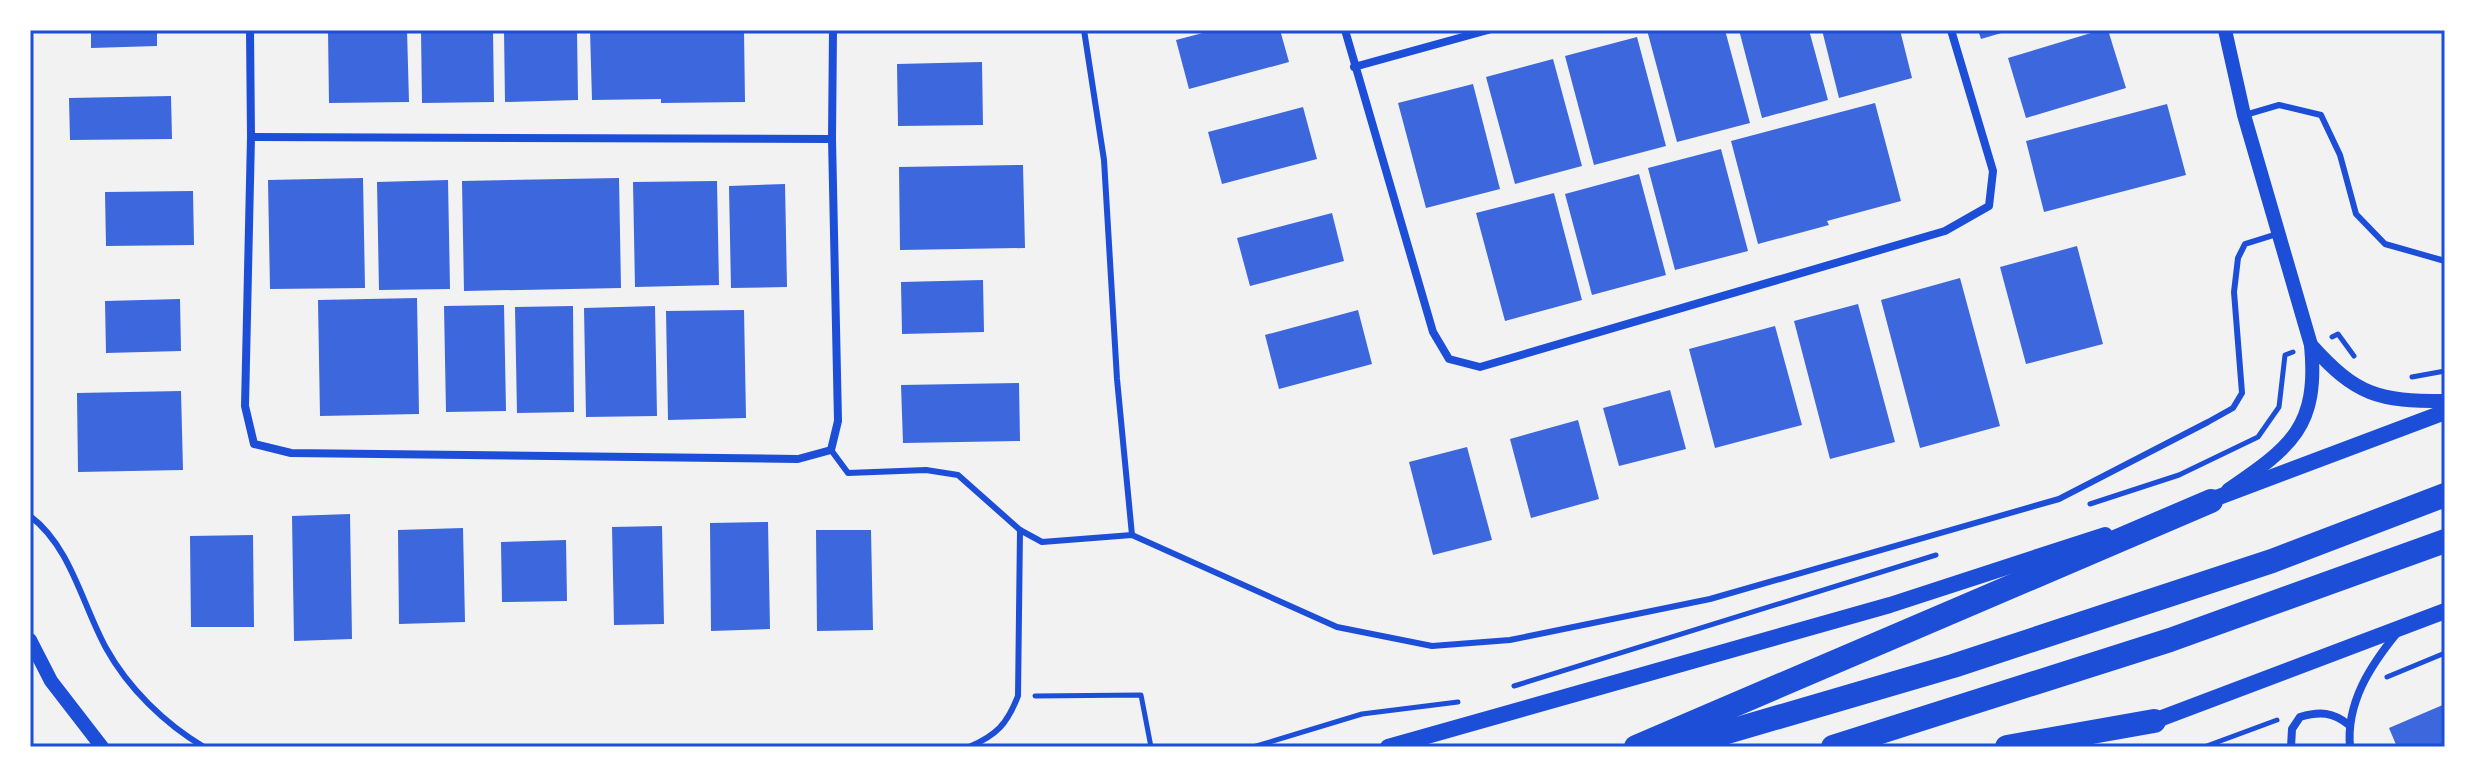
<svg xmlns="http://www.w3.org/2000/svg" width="2475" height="777" viewBox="0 0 2475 777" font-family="Rubik,sans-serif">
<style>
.building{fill:#3d67dc}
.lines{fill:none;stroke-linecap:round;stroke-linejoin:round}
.path{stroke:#1d4ed8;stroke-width:5}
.service{stroke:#1d4ed8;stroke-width:6}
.minor{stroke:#1d4ed8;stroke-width:8}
.tertiary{stroke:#1d4ed8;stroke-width:14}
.secondary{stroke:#1d4ed8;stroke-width:16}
.motorway{stroke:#1d4ed8;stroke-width:24}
.neatline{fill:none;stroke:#1d4ed8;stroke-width:3}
</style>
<rect width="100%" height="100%" fill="#f2f2f2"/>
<g class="building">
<polygon points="91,30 157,30 157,46 91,48"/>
<polygon points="328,30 407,30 409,102 329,103"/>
<polygon points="421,30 493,30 494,102 422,103"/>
<polygon points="504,30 577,30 578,100 505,102"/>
<polygon points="590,30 744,30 745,102 661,103 661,99 592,100"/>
<polygon points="1214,30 1280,30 1289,62 1189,89 1176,40"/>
<polygon points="1647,30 1725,30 1750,123 1677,142"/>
<polygon points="1739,30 1809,30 1828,100 1762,118"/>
<polygon points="1822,30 1900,30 1912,78 1839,98"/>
<polygon points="1978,30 2008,30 2008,31 1981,39"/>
<polygon points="2101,30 2108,30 2126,88 2026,118 2008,58"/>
<polygon points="1637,37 1666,146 1594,165 1565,56"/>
<polygon points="1553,59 1582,166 1515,184 1486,77"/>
<polygon points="982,62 983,125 898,126 897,64"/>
<polygon points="1473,84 1500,189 1426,208 1398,103"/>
<polygon points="171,96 172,139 70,140 69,98"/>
<polygon points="1875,103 1901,201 1827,221 1829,225 1758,244 1731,141"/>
<polygon points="2167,104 2186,175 2044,212 2026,141"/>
<polygon points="1303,107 1317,159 1222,184 1208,132"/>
<polygon points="1721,149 1748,251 1675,270 1648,168"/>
<polygon points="1023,165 1025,248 900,250 899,167"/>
<polygon points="1639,174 1666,275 1592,295 1565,194"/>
<polygon points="363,178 365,288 270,289 268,180"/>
<polygon points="619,178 621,288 464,291 462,181"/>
<polygon points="448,180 450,289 379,290 377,182"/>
<polygon points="717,181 719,285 635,287 633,182"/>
<polygon points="785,184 787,287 731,288 729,186"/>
<polygon points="193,191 194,245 106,246 105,192"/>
<polygon points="1554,193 1582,300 1505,321 1476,213"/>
<polygon points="1332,213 1344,261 1250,286 1237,238"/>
<polygon points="2077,246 2103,344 2026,364 2000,267"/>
<polygon points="1960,278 2000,426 1920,448 1881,300"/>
<polygon points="983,280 984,332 902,334 901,282"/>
<polygon points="417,298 419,414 320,416 318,300"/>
<polygon points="180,299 181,351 106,353 105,301"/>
<polygon points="1858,304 1895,442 1830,459 1794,321"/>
<polygon points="504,305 506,411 446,412 444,306"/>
<polygon points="573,306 574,412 517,413 515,307"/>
<polygon points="655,306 657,416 586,417 584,308"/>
<polygon points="744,310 746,418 668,420 666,311"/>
<polygon points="1358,310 1372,364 1279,389 1265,335"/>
<polygon points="1775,326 1802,425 1715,448 1689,349"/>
<polygon points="1019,383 1020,441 903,443 901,385"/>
<polygon points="1670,390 1686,449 1619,466 1603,408"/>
<polygon points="181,391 183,470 78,472 77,393"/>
<polygon points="1578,420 1599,499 1531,518 1510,439"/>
<polygon points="1467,447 1492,540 1433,555 1409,462"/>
<polygon points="350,514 352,639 294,641 292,516"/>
<polygon points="768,522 770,629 711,631 710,523"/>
<polygon points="662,526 664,624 614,625 612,527"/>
<polygon points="463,528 465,622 399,624 398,530"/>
<polygon points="816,530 871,530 873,630 817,631"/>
<polygon points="253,535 254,627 191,627 190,536"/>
<polygon points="566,540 567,601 502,602 501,542"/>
<polygon points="2445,704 2445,747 2397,747 2389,728"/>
</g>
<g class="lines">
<g class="path">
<polyline points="2332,337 2338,334 2354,356"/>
<polyline points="2412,377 2445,371"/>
<polyline points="2090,504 2179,475 2258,437 2279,407 2285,355 2293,352"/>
<polyline points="2387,677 2445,653"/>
<polyline points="1514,686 1936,555"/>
<polyline points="1035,696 1141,695 1151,747"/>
<polyline points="1253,747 1362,714 1458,702"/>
<polyline points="2204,747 2277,720"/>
</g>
<g class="service">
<polyline points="1084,30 1104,160 1117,379 1132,535"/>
<polyline points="2245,115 2279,105 2321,115 2340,155 2356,214 2385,244 2445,261"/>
<polyline points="831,450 848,473 926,470 958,475 1020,530 1042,542 1132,535 1337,627 1432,646 1510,640 1710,599 2059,499 2208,422 2233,408 2242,393 2234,292 2238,258 2245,244 2277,234"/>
<path d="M30 516C71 547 82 604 106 648 128 688 165 724 204 747"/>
<path d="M969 747C997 735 1007 724 1018 696L1020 530"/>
</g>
<g class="minor">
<polyline points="250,30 251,137 245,406 254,444 291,453 798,459 831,450 838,421 832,139 833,30"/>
<polyline points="1345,30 1433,332 1449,359 1480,367 1945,231 1989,206 1993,171 1951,30"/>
<polyline points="1354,67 1488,30"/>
<polyline points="251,137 832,139"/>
<path d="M2291 747 2292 729 2300 717C2320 711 2333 712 2349 725"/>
<path d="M2350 747C2346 703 2370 666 2397 633"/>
</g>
<g class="tertiary">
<path d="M2225 30 2244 115 2311 345C2319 427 2291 447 2228 490"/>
<path d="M2311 345C2357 396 2378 401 2445 401"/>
<polyline points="30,640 51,681 102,747"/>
</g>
<g class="secondary">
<polyline points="2203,503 2445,412"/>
<polyline points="2146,724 2445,611"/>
<polyline points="1388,747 1890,605 2105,535"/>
</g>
<g class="motorway">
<polyline points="1636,747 2211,501"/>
<polyline points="1676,747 1953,666 2272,561 2445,495"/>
<polyline points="1833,747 2170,640 2445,541"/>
<polyline points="2007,747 2154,721"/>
</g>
</g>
<rect width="2475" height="777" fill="none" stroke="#ffffff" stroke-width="64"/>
<rect x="32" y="32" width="2411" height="713" class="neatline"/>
</svg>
